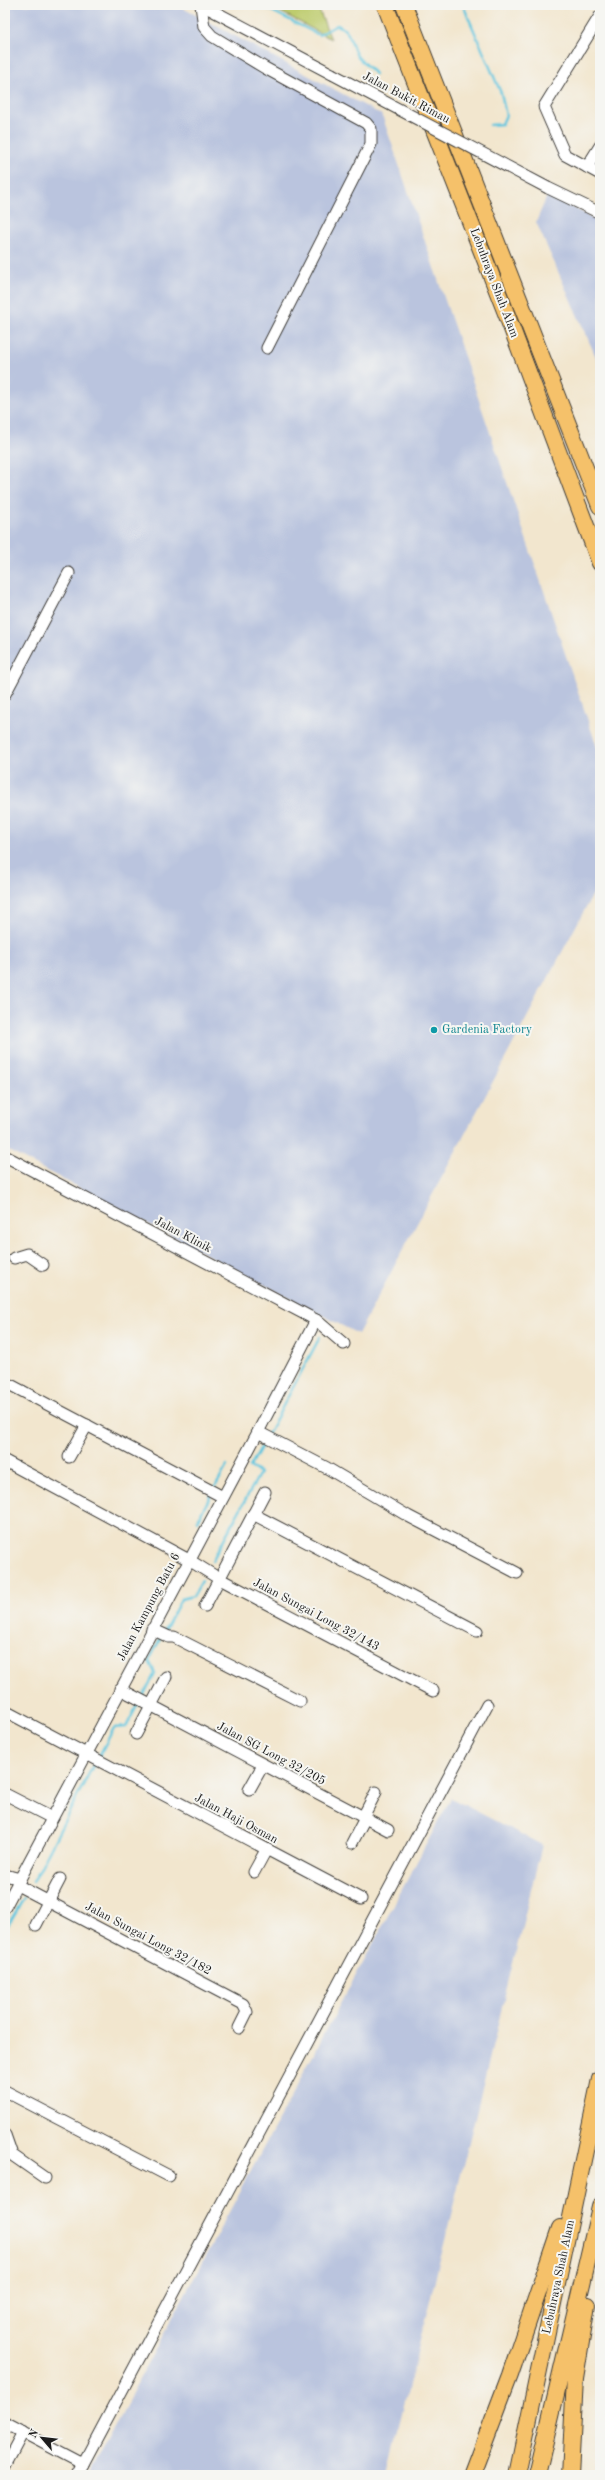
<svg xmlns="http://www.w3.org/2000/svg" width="605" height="2480" viewBox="0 0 605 2480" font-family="'Old Standard TT',serif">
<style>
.industrial{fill:#bac4de}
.green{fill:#becc6e;stroke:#6d7445}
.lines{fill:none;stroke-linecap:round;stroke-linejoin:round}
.stream{stroke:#61c6df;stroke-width:2.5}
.minor-casing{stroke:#3c3a37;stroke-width:13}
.highway-casing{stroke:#3c3a37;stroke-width:18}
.minor{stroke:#fff;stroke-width:11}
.highway{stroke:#f5c16b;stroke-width:16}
.minor-bridge-casing{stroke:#3c3a37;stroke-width:13;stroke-linecap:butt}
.minor-bridge{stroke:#fff;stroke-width:11}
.culture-dot{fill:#0f9aa8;stroke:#f6f6f2;stroke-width:1.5}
.labels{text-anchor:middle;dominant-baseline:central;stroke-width:4;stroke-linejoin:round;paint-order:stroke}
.street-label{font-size:12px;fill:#1c1c1c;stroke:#f6f6f2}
.culture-label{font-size:12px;fill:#0d838f;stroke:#f6f6f2;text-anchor:start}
</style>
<rect width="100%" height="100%" fill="#f6f6f2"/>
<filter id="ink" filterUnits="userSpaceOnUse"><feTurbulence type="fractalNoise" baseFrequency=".025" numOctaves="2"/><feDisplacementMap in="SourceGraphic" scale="8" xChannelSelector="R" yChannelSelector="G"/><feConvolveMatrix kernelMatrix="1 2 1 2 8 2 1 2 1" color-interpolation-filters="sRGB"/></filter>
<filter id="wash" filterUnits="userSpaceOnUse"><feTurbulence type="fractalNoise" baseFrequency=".012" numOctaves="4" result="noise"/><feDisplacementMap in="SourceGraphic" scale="16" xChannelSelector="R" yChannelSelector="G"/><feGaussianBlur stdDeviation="0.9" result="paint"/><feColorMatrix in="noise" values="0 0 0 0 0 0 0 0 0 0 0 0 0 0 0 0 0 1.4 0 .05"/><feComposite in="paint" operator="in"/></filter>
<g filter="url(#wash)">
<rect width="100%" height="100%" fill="#f2e6ce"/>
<g class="industrial">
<polygon points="5,5 177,5 382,115 600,756 600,881 358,1334 5,1149"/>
<polygon points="548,194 600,222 600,366 536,222"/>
<polygon points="451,1798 542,1845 387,2475 88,2475"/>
</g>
<polygon class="green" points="268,5 317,5 331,39"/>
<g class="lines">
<g class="stream">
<path d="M260 5 319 35 337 25C352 31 350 44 357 56 361 62 370 68 375 74"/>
<polyline points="463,5 501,93 506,115 502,124 490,125"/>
<polyline points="268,1434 320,1337"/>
<polyline points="214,1489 227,1466"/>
<polyline points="197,1521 212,1493"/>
<polyline points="212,1561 260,1473 250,1467 265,1440"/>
<polyline points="164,1632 181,1599 193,1596 202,1581"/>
<polyline points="142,1698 155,1673 149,1661 161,1637"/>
<polyline points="99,1756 114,1728 126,1727 139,1702"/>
<polyline points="33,1882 95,1762"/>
<polyline points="5,1930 24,1898"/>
</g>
</g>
</g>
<g filter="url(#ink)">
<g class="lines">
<defs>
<g id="minor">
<polyline points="201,5 204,27 212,36 265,68 366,123 371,129 371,144 267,348"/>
<polyline points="202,5 332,74"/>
<polyline points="600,16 544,107 565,155 600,174"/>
<polyline points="587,167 600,146"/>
<polyline points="548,188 600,213"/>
<polyline points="5,694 69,573"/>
<polyline points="5,1156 316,1320 344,1344"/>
<polyline points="14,1258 27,1254 43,1265"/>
<polyline points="5,1382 223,1497"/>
<polyline points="258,1432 327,1468 408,1516 517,1573"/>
<polyline points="69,1457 87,1425"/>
<polyline points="5,1461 189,1560 218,1578 433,1691"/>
<polyline points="253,1514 477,1631"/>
<polyline points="205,1606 265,1492"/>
<polyline points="152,1629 169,1637 174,1637 300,1701"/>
<polyline points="120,1689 388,1830"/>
<polyline points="5,1711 361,1899"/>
<polyline points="136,1734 166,1677"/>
<polyline points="249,1790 263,1765"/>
<polyline points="5,1794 52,1818"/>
<polyline points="363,1817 376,1792"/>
<polyline points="352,1843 365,1818"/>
<polyline points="254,1872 266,1850"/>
<polyline points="5,1875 20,1879"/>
<polyline points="17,1885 243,2004 247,2012 239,2028"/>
<polyline points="5,1907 258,1432 316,1320"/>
<polyline points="36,1925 60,1879"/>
<polyline points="5,2091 169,2176"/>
<polyline points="5,2135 12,2155 45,2178"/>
<polyline points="5,2423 83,2464"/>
<polyline points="5,2466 23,2432"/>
<polyline points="77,2475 487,1705"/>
</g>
<g id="highway">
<polyline points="385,5 506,313 600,563"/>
<polyline points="404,5 600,506"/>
<polyline points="472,2475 510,2375 560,2228"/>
<polyline points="517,2475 600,2079"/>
<polyline points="537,2475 600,2207"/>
<polyline points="570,2475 575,2378 587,2305"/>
</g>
</defs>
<use href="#minor" class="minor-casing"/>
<use href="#highway" class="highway-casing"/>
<use href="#minor" class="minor"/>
<use href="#highway" class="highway"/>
<defs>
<polyline id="minor-bridge" points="332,74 548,188"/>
</defs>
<use href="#minor-bridge" class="minor-bridge-casing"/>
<use href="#minor-bridge" class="minor-bridge"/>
</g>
</g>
<circle class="culture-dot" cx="434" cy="1030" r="4"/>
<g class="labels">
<g class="street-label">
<text transform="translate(406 98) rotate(28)">Jalan Bukit Rimau</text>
<text transform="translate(494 283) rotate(69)">Lebuhraya Shah Alam</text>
<text transform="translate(183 1235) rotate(28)">Jalan Klinik</text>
<text transform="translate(149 1607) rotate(-62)">Jalan Kampung Batu 6</text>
<text transform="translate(316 1615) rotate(28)">Jalan Sungai Long 32/143</text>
<text transform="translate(271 1754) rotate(28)">Jalan SG Long 32/205</text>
<text transform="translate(236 1819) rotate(28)">Jalan Haji Osman</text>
<text transform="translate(148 1939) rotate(28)">Jalan Sungai Long 32/182</text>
<text transform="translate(559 2277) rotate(-78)">Lebuhraya Shah Alam</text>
</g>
<g class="culture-label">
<text x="442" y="1030">Gardenia Factory</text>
</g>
</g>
<rect width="605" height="2480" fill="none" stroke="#f6f6f2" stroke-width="20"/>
<g transform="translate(42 2438) rotate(298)" stroke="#f6f6f2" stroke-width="3" paint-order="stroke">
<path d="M0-3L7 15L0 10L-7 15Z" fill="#1c1c1c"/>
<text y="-6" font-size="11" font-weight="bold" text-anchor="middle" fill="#1c1c1c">N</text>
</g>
</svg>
